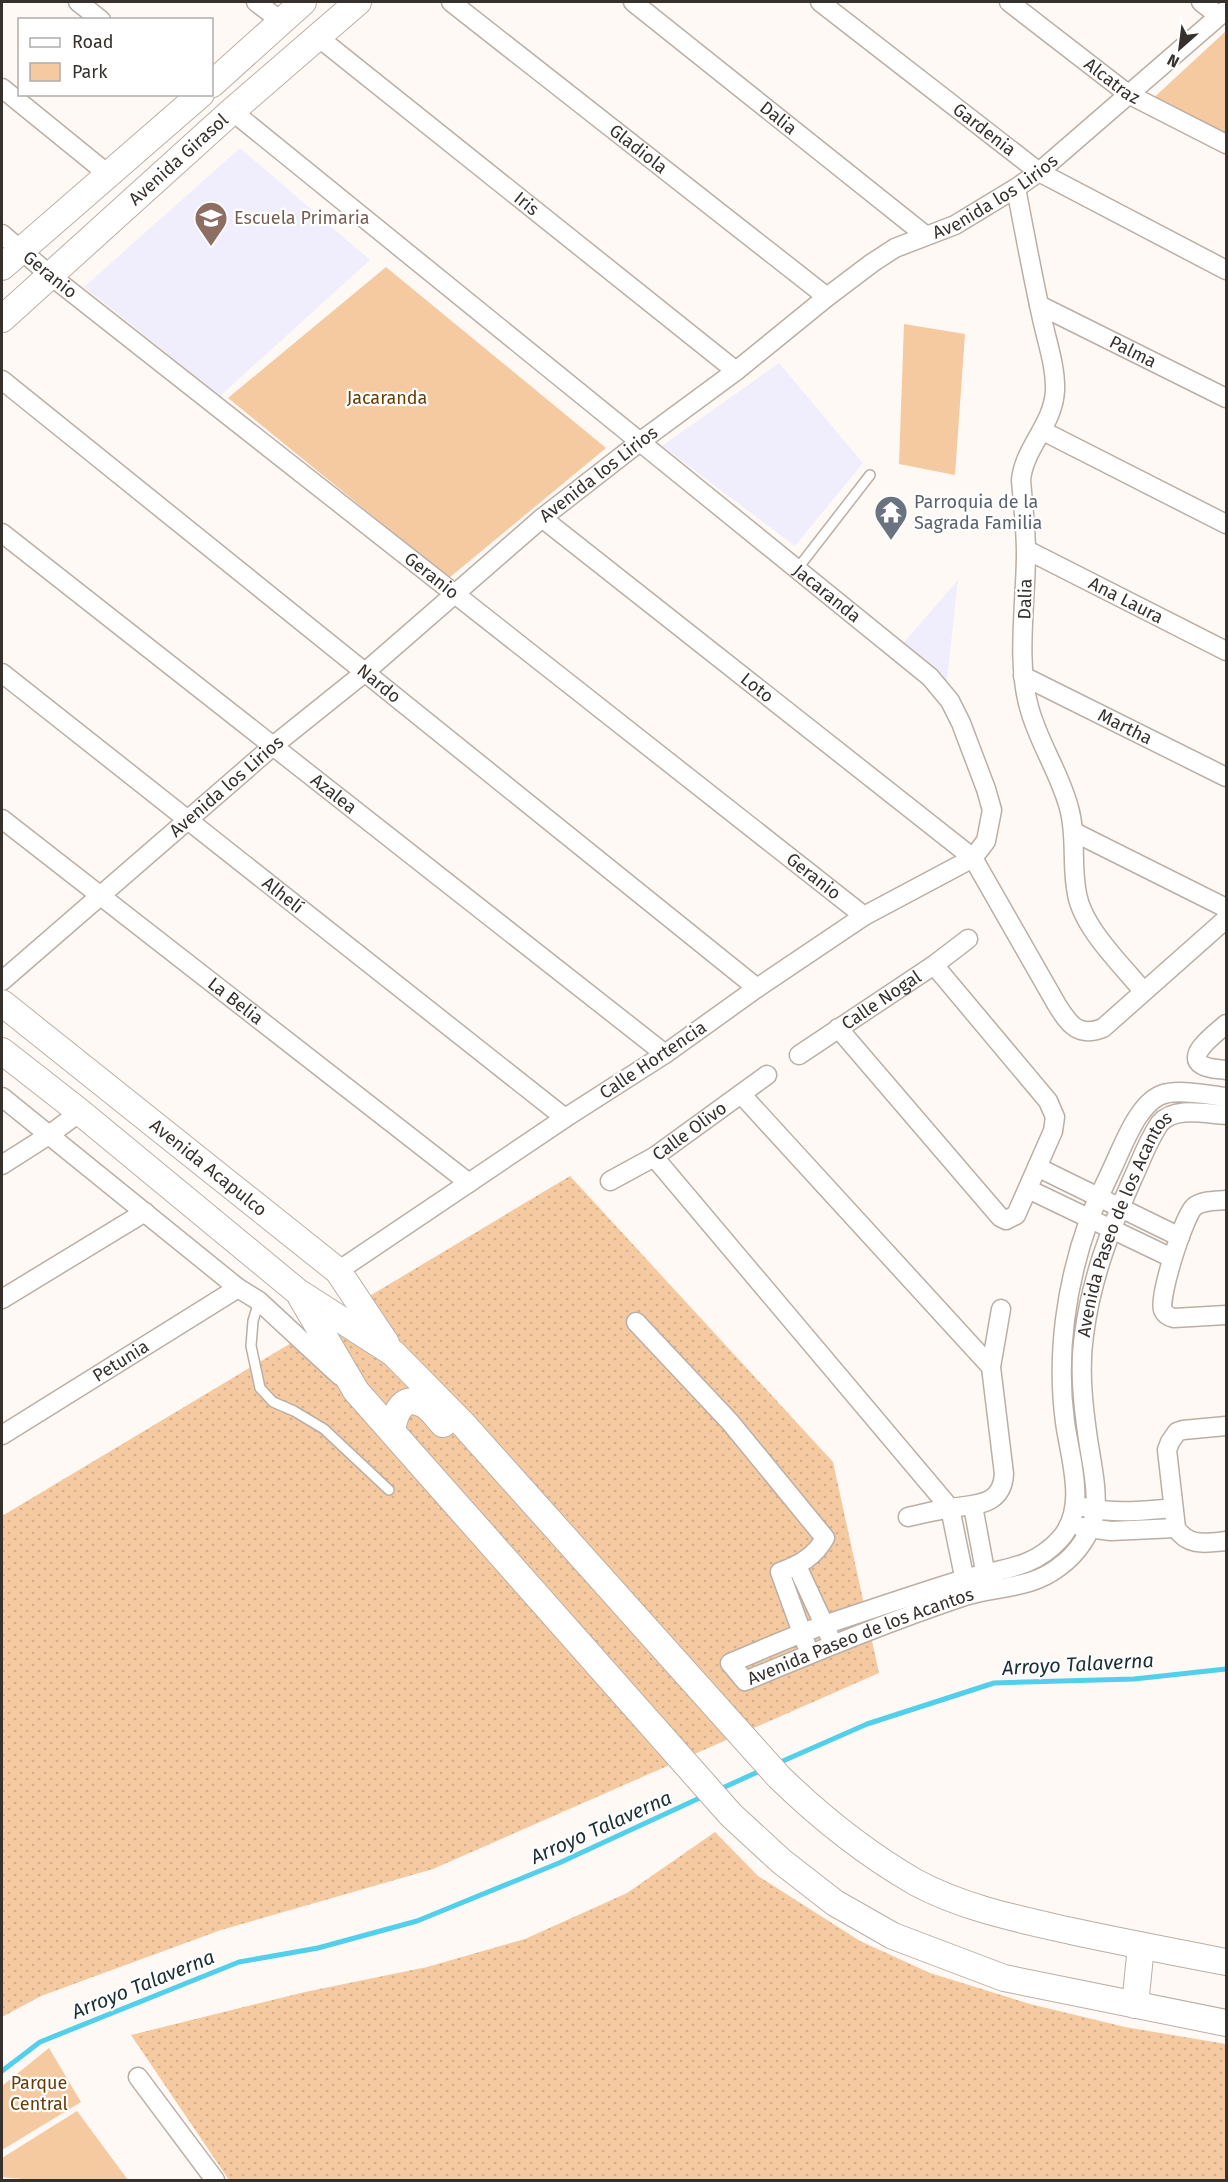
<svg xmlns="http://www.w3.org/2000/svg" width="1228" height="2182" viewBox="0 0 1228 2182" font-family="'Fira Sans',sans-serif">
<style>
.education{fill:#f0eefc}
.grass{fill:url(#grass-dots)}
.green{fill:#f5caa1}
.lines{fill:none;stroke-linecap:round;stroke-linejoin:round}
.stream{stroke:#52cfea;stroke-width:5}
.lane-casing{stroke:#bbafa5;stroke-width:12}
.street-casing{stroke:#bbafa5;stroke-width:21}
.secondary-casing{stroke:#bbafa5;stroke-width:28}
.lane{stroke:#fff;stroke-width:9}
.street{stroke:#fff;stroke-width:18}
.secondary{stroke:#fff;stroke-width:26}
.labels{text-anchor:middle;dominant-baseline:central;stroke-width:4.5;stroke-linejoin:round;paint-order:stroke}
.street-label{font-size:18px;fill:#36312d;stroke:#fff}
.education-label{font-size:18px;fill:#785e54;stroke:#fff;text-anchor:start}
.park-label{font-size:18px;fill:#673c05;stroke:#fff}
.worship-label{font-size:18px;fill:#5b616d;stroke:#fff;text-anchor:start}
.water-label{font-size:20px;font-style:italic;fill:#1a2f34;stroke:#fff}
</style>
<defs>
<pattern id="grass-dots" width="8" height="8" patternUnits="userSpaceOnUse" patternTransform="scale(1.5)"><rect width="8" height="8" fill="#f5caa1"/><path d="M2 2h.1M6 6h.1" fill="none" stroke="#d3ae8b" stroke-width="1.8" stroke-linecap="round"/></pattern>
</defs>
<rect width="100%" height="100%" fill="#fef9f5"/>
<g class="education">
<polygon points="240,148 370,260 220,396 84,287"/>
<polygon points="779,363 863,463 795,546 662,446"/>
<polygon points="958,580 946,689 899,648"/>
</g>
<g class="grass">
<polygon points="570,1176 833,1462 879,1673 433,1869 221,1930 41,1996 2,2017 2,1516"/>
<polygon points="715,1832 758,1876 860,1941 930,1973 1030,2004 1125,2027 1226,2044 1226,2180 229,2180 131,2035 305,1992 427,1967 525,1939 627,1893"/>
</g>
<g class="green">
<polygon points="1226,31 1226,140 1148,103"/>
<polygon points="386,267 606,448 449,578 228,398"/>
<polygon points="904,324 965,334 955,475 899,464"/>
<polygon points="49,2048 81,2102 2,2150 2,2086"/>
<polygon points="77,2111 128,2180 32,2180 2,2177 2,2158"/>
</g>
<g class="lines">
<g class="stream">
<polyline points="776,1764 867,1724 994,1683 1134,1679 1226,1669"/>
<polyline points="718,1790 762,1770"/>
<polyline points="2,2071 40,2042 239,1962 318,1948 417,1921 559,1863 704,1796"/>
</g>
<defs>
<g id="lane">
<polyline points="798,568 870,475"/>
<polyline points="259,1301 253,1321 251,1346 260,1388 273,1402 294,1411 324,1429 389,1490"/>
</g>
<g id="street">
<polyline points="78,2 101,20"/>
<polyline points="256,2 281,21"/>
<path id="s1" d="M451 2 827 297"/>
<path id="s2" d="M633 2 925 235"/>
<path id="s3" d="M820 2 1039 172 1226 270"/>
<path id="s4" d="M1009 2 1128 94 1226 144"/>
<polyline points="1201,2 1219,16"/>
<path id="s5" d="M318 37 736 371"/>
<polyline points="2,88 109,175"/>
<path id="s6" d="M232 111 930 677 950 701 961 723 986 789 992 810 986 841 973 858 864 916 757 988 665 1054 565 1118 338 1271"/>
<path d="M1016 188C1024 230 1032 273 1041 314 1046 339 1056 366 1055 391 1053 425 1024 448 1021 480 1023 504 1026 529 1026 553 1026 601 1016 661 1029 707 1038 742 1060 773 1069 808 1077 836 1071 865 1077 894 1083 928 1121 964 1143 991"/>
<path id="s7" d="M2 234 51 276 864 916"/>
<path id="s8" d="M1039 305 1226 398"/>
<path id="s9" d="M2 380 757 988"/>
<polyline points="1043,431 1226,524"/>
<path id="s10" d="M542 518 973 858 1057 1005C1069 1024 1078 1038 1103 1028L1226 919"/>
<path id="s11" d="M2 533 665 1054"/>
<path id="s12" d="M1027 550 1226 651"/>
<path id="s13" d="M2 673 565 1118"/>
<path id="s14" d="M1023 676 1226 777"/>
<path id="s15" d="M2 819 469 1183"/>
<polyline points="1074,832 1226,908"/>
<path id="s16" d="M2 981 273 746 364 673 542 518 641 441 736 371 827 297 872 263 895 248 955 225 1016 188 1039 172 1226 10"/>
<path d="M1226 1024C1219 1031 1184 1055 1202 1065 1208 1069 1219 1069 1226 1070"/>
<polyline points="838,1028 1000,1217 1006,1220 1016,1215 1053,1131 1055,1117 1048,1101 934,965"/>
<path id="s17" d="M799 1055 934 965 968 939"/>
<polyline points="741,1094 991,1367"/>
<polyline points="2,1097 238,1288 259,1301 340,1376"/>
<path id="s18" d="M1226 1097C1208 1095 1186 1090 1168 1093 1139 1097 1123 1147 1111 1171 1104 1187 1095 1203 1089 1220 1066 1284 1056 1355 1065 1422 1070 1459 1088 1508 1060 1539 1031 1571 998 1568 961 1580 916 1594 872 1609 827 1624 794 1635 762 1650 730 1663L745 1681C818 1651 890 1621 965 1596 997 1586 1031 1589 1059 1567 1077 1554 1092 1533 1095 1511 1098 1490 1091 1460 1088 1439 1083 1405 1079 1369 1084 1335 1091 1280 1110 1230 1132 1180 1141 1161 1148 1140 1160 1123 1175 1106 1206 1114 1226 1115"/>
<polyline points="654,1157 950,1508 967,1591"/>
<polyline points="2,1165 49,1135 80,1112"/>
<polyline points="1037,1167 1180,1237"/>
<path id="s19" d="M610 1181 654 1157 767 1075"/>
<polyline points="1028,1189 1172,1258"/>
<path d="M1226 1200C1217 1201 1202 1200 1194 1207 1184 1216 1158 1298 1163 1310 1165 1315 1170 1317 1174 1318L1226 1315"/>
<polyline points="2,1299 145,1212"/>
<path d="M636 1322 730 1422 825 1538C815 1556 800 1565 780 1572L806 1644"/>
<path d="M1226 1426 1183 1430 1177 1432 1170 1442 1167 1450 1176 1528C1188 1547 1206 1543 1226 1541"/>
<path id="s20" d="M2 1435 238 1288"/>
<polyline points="973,1506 988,1587"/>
<path d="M1083 1507C1114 1514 1143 1511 1173 1508"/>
<path d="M908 1517C922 1514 937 1510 951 1508 976 1504 1002 1506 1004 1474L991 1367 1001 1309"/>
<polyline points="1081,1527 1111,1531 1176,1528"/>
<polyline points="797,1566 829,1635"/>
<polyline points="138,2077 215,2180"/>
</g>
<g id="secondary">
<polyline points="212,84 303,2"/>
<polyline points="2,267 201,94"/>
<path id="s21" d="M2 319 232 111 358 2"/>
<path id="s22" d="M2 1003 338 1271 386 1343"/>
<path d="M2 1051 80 1112 298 1292 393 1353 463 1424 779 1777C820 1817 865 1853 915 1882 963 1908 1018 1919 1071 1931 1122 1942 1174 1952 1226 1962"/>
<polyline points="301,1297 356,1391 731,1815 781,1861 835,1903 893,1936 1004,1978 1226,2023"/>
<path d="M392 1431C395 1412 403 1392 426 1406 432 1410 438 1419 443 1424"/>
<polyline points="1135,2005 1141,1946"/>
</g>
</defs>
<use href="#lane" class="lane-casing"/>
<use href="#street" class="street-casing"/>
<use href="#secondary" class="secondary-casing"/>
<use href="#lane" class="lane"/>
<use href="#street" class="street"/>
<use href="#secondary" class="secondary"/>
</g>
<defs>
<symbol id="school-pin" viewBox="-11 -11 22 30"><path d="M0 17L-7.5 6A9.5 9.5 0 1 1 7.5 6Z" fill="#8d6e63" stroke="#fff"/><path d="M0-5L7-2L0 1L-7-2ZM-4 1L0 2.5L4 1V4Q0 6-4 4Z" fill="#fff"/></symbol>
<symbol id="temple-pin" viewBox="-11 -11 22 30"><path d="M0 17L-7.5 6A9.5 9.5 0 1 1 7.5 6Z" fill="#6b7280" stroke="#fff"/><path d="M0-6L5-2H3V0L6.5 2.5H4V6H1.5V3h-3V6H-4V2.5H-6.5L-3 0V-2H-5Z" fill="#fff"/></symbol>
</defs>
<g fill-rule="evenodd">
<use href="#school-pin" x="192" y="199" width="38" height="52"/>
<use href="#temple-pin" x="872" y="493" width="38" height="52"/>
</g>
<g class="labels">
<g class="street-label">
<text stroke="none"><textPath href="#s4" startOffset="130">Alcatraz</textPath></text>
<text stroke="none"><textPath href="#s2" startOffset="186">Dalia</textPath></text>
<text stroke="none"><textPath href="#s3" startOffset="208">Gardenia</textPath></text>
<text stroke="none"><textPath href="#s1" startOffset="238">Gladiola</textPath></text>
<text stroke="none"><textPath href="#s21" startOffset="238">Avenida Girasol</textPath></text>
<text stroke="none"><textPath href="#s16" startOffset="1269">Avenida los Lirios</textPath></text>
<text stroke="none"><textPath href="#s5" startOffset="267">Iris</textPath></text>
<text stroke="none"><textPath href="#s7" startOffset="63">Geranio</textPath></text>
<text stroke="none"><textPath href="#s8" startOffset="105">Palma</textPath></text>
<text stroke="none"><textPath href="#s16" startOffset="783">Avenida los Lirios</textPath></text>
<text stroke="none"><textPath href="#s7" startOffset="549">Geranio</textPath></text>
<text stroke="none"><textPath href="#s6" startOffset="766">Jacaranda</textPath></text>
<text transform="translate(1025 599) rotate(-88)">Dalia</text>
<text stroke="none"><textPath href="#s12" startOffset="111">Ana Laura</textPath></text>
<text stroke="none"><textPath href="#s9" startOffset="484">Nardo</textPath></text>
<text stroke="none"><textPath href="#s10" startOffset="274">Loto</textPath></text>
<text stroke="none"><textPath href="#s14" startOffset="114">Martha</textPath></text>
<text stroke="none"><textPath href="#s16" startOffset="297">Avenida los Lirios</textPath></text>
<text stroke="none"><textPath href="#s11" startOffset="422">Azalea</textPath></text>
<text stroke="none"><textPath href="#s7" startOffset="1035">Geranio</textPath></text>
<text stroke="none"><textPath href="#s13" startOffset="358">Alhelí</textPath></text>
<text stroke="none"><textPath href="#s17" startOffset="99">Calle Nogal</textPath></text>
<text stroke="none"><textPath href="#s15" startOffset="296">La Belia</textPath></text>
<text transform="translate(653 1060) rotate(-34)">Calle Hortencia</text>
<text stroke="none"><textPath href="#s19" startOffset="94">Calle Olivo</textPath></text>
<text stroke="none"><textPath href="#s22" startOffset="264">Avenida Acapulco</textPath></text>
<text stroke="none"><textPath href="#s18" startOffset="1616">Avenida Paseo de los Acantos</textPath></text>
<text stroke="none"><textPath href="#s20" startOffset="140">Petunia</textPath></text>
<text stroke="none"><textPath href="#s18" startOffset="1041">Avenida Paseo de los Acantos</textPath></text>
</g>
<g class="education-label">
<text x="234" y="218">Escuela Primaria</text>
</g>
<g class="park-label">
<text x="387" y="398">Jacaranda</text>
<text x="39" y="2083">Parque<tspan x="39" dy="21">Central</tspan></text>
</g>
<g class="worship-label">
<text x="914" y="502">Parroquia de la<tspan x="914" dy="21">Sagrada Familia</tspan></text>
</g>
<g class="water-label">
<text transform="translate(1078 1664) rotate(-3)">Arroyo Talaverna</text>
<text transform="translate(601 1827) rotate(-24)">Arroyo Talaverna</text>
<text transform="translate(143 1984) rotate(-22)">Arroyo Talaverna</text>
</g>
</g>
<rect width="1228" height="2182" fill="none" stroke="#36312d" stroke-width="6"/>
<rect x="18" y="18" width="195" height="78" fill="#ffffff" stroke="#afadab" stroke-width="1.5"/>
<rect x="30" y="38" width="30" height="9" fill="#ffffff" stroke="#afadab" stroke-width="1.5"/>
<text x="72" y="48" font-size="18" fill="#36312d">Road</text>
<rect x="30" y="63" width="30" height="18" fill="#f5caa1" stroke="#afadab" stroke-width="1.5"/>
<text x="72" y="78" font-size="18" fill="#36312d">Park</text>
<g transform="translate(1180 48) rotate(208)" stroke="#ffffff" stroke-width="4.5" paint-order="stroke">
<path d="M0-4.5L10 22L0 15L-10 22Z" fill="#36312d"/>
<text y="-9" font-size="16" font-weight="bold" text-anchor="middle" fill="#36312d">N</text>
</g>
</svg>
